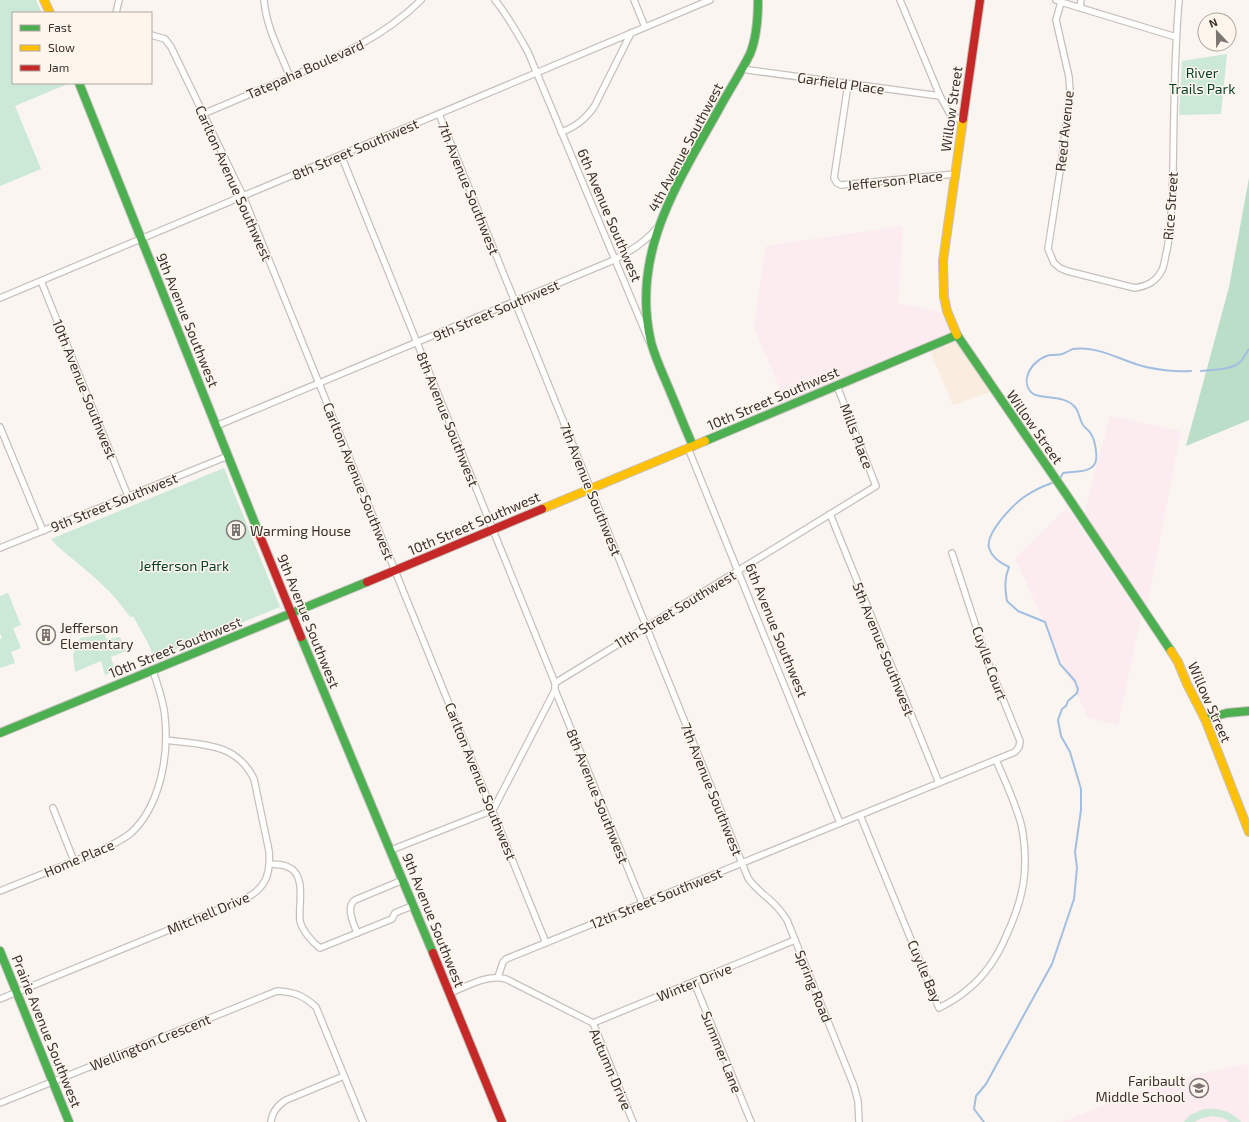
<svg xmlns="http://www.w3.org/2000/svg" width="1249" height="1122" viewBox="0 0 1249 1122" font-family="'Exo 2',sans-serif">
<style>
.built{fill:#faede0}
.industrial{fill:#fcecf0}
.green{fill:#cce8d6}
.forest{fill:#bbdec8}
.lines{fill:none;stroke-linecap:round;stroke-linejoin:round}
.stream{stroke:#a2bfe1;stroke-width:2}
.street-casing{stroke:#c6c1bc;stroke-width:8}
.fast-casing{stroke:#c6c1bc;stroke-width:10}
.slow-casing{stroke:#c6c1bc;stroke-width:10}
.jam-casing{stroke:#c6c1bc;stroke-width:10}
.street{stroke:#fefefd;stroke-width:5.5}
.fast{stroke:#4caf50;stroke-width:8}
.slow{stroke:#ffc107;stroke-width:8}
.jam{stroke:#c62828;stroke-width:8}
.labels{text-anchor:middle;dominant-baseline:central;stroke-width:3;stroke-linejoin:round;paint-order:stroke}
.street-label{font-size:14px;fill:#37322c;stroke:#fef5ed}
.park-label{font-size:14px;fill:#033d25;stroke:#fef5ed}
.poi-label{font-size:14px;fill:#37322c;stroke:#fef5ed;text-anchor:start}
</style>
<rect width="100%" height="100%" fill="#faf5f1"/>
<polygon class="built" points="957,340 990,392 953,405 930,351"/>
<g class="industrial">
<polygon points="903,226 898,303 940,312 957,340 789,410 754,327 766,246"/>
<polygon points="1110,416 1181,431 1147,606 1084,514"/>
<polygon points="1067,508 1141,617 1118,725 1088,718 1015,558"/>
<polygon points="1248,1064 1249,1122 1062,1122 1132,1094 1166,1083 1202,1073"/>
</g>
<g class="green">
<polygon points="0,0 36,0 42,13 13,13 13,83 70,83 15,106 41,169 0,186"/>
<polygon points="1227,54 1221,114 1179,115 1182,61"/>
<path d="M224 468 280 607 154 658 149 645 133 616 130 617C110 587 84 569 57 546L51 539Z"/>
<polygon points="8,593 21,625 13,628 21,648 11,652 15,663 0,668 0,639 2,638 0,633 0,596"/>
<polygon points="105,634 106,639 120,637 126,651 111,657 115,671 105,675 101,661 75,672 73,654 80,638"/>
<path d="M1204 1109C1219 1108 1231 1111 1241 1122H1230L1223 1118 1211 1116 1202 1118 1194 1122H1184L1190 1115Z"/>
</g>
<polygon class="forest" points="1249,178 1249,420 1186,446 1229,287"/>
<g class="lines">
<g class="stream">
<path d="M1201 371C1211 370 1231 370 1239 363 1243 360 1246 353 1249 349"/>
<path d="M1060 479 1063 473C1073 471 1088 473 1094 465 1099 460 1095 440 1091 434 1089 430 1085 428 1083 425 1079 419 1079 410 1074 406 1061 393 1037 401 1030 391 1026 386 1026 379 1028 374 1031 365 1041 357 1050 355 1054 355 1059 355 1062 354 1066 353 1069 350 1073 349 1098 345 1123 362 1146 367 1160 370 1177 372 1191 371"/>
<path d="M984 1122 974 1109 976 1096 986 1084 998 1062 1052 964 1074 899 1077 868 1075 852 1081 810V789L1070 752 1061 736 1058 720 1062 709 1066 706 1068 701 1077 693 1078 689 1075 681 1060 664 1045 622 1018 611 1007 601C1005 589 1004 579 1009 567 1000 563 992 558 989 548 985 533 1013 505 1024 497 1033 491 1043 486 1052 483"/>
</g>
<defs>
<g id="street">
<path d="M264 0C266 27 280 52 290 77"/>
<path d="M495 0C508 16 518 34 528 52L649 341"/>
<polyline points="634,0 645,27"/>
<polyline points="900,0 940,96 950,114 962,121"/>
<path d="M1056 0 1061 2 1056 20 1069 77 1070 91 1062 158 1048 249 1054 263 1060 268 1067 271 1135 288C1147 286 1156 282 1162 270 1165 264 1165 256 1167 250 1172 223 1172 197 1173 171 1174 114 1174 57 1179 0"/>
<polyline points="1061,2 1176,37"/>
<polyline points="1080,8 1081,0"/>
<polyline points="116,13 119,0"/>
<polyline points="151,35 165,39 171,47 243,196 546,943"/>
<polyline points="741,69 940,96"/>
<polyline points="848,84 834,178 837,183 841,185 955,174"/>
<path d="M203 114C231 102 259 90 288 78 336 58 384 37 421 0"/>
<path d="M439 114 748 878C757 891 767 896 777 907 781 911 784 916 787 920L854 1086 858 1101 859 1122"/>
<path d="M561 132C576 127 585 119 594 107L631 33"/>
<polyline points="341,155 555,683 555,690 642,903"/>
<polyline points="41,281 128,496"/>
<polyline points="0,298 710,0"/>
<path d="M216 426 614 260C630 251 644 243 656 229"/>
<polyline points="0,427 43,531"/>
<polyline points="688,448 840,823"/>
<polyline points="830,514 939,783"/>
<polyline points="0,548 228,456"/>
<polyline points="555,683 876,486 837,386"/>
<polyline points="53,808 74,861"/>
<path d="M860 815 939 1008C949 1003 959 997 967 990 986 975 998 956 1007 934 1024 897 1029 869 1022 828 1017 806 1005 781 996 760"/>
<polyline points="391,850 493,810 555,690"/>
<path d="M270 864C276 865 283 864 288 867 307 874 298 906 300 921 302 930 312 942 320 948L392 919 395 913 414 905"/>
<path d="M0 891 102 850C112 845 122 840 131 833 160 806 169 756 165 718 164 702 158 686 153 671"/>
<path d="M357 933C354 924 345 907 355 900L403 880"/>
<polyline points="498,977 503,962 506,959 1015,752 1019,747 1020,741 987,660 952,553"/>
<polyline points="694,982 751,1122"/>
<path d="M450 993C468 986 487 974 506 979L593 1023 633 1122"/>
<path d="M0 999 242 900C265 890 271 875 269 851L254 779C236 742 202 745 166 740"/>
<polyline points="593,1023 795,940"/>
<path d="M0 1103 277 991C294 992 303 995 316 1007L363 1122"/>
<path d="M271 1122C272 1112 278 1105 286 1100L344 1076"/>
</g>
<g id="fast">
<polyline points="79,83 260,536"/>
<polyline points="957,335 1066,494 1171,651"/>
<polyline points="705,441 957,335"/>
<path d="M693 446C684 426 676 405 667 384 661 370 655 357 651 342 630 252 679 181 720 107 730 89 741 72 750 54 757 37 758 18 758 0"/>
<polyline points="301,637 433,953"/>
<polyline points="1205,719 1227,713 1249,711"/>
<polyline points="0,733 367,582"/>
<polyline points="0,951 69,1122"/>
</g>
<g id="slow">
<polyline points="44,0 50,13"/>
<polyline points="957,335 947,311 944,297 943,261 963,119"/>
<polyline points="542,509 705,441"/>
<polyline points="1171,651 1178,662 1187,684 1205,719 1249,832"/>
</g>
<g id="jam">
<polyline points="963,119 980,0"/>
<polyline points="260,536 301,637"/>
<polyline points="367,582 542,509"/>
<polyline points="433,953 502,1122"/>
</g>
</defs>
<use href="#street" class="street-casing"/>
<use href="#fast" class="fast-casing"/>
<use href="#slow" class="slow-casing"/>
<use href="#jam" class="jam-casing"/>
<use href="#street" class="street"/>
<use href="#fast" class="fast"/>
<use href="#slow" class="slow"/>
<use href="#jam" class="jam"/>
</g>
<defs>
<symbol id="building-ring" viewBox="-11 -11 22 22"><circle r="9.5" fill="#fef5ed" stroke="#7b7671" stroke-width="1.5"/><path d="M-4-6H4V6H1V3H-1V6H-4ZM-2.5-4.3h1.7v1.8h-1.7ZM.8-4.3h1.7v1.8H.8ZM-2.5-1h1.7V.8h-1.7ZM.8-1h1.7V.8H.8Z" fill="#7b7671"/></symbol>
<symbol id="school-ring" viewBox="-11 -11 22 22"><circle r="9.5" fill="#fef5ed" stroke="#7b7671" stroke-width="1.5"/><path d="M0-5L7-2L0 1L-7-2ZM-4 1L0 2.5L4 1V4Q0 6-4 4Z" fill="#7b7671"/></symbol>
</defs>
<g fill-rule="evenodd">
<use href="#building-ring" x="225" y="519" width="22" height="22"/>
<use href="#building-ring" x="35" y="624" width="22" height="22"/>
<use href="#school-ring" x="1188" y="1077" width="22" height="22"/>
</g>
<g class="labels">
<g class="street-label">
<text transform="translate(305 69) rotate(-24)">Tatepaha Boulevard</text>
<text transform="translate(841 83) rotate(8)">Garfield Place</text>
<text transform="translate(951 109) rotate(-82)">Willow Street</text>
<text transform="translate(1064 131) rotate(-84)">Reed Avenue</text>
<text transform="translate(685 147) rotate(-62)">4th Avenue Southwest</text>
<text transform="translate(355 149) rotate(-23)">8th Street Southwest</text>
<text transform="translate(895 180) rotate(-6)">Jefferson Place</text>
<text transform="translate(234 183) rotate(66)">Carlton Avenue Southwest</text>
<text transform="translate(469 188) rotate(68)">7th Avenue Southwest</text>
<text transform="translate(1170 206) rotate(-86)">Rice Street</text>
<text transform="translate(610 215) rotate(67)">6th Avenue Southwest</text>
<text transform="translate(496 310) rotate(-23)">9th Street Southwest</text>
<text transform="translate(188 320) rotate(68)">9th Avenue Southwest</text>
<text transform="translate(85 389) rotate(68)">10th Avenue Southwest</text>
<text transform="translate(773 398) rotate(-23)">10th Street Southwest</text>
<text transform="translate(448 419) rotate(68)">8th Avenue Southwest</text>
<text transform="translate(1035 427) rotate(55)">Willow Street</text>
<text transform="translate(857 436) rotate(69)">Mills Place</text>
<text transform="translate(359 481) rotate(68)">Carlton Avenue Southwest</text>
<text transform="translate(591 489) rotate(68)">7th Avenue Southwest</text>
<text transform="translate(114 502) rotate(-22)">9th Street Southwest</text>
<text transform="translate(474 523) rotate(-23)">10th Street Southwest</text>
<text transform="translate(675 609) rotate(-31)">11th Street Southwest</text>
<text transform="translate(309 621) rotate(68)">9th Avenue Southwest</text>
<text transform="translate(777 630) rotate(68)">6th Avenue Southwest</text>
<text transform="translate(175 647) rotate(-22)">10th Street Southwest</text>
<text transform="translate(884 649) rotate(68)">5th Avenue Southwest</text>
<text transform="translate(990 663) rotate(70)">Cuylle Court</text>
<text transform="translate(1210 702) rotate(66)">Willow Street</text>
<text transform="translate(481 781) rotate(68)">Carlton Avenue Southwest</text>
<text transform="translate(712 789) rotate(68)">7th Avenue Southwest</text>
<text transform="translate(598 796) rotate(68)">8th Avenue Southwest</text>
<text transform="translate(79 858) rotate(-23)">Home Place</text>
<text transform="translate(656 898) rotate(-22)">12th Street Southwest</text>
<text transform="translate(208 913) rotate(-23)">Mitchell Drive</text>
<text transform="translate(434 920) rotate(68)">9th Avenue Southwest</text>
<text transform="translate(925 971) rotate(67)">Cuylle Bay</text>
<text transform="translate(694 982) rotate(-22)">Winter Drive</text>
<text transform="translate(814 986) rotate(68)">Spring Road</text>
<text transform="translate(47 1031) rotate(68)">Prairie Avenue Southwest</text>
<text transform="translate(150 1042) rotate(-22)">Wellington Crescent</text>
<text transform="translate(722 1052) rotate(68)">Summer Lane</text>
<text transform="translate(611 1069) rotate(67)">Autumn Drive</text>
</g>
<g class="park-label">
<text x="1202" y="72">River<tspan x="1202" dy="16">Trails Park</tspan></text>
<text x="184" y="565">Jefferson Park</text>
</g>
<g class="poi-label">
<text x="250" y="530">Warming House</text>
<text x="60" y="627">Jefferson<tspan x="60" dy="16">Elementary</tspan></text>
<text x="1185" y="1080" text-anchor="end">Faribault<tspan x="1185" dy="16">Middle School</tspan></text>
</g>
</g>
<rect x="12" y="12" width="140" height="72" fill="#fef5ed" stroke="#aea7a0"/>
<rect x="20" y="25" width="20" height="6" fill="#4caf50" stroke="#aea7a0"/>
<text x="48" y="32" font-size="12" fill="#37322c">Fast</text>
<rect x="20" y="45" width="20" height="6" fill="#ffc107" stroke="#aea7a0"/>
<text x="48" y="52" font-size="12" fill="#37322c">Slow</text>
<rect x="20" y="65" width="20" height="6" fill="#c62828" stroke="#aea7a0"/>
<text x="48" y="72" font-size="12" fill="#37322c">Jam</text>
<g transform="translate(1217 32) rotate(338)"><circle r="19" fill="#fef5ed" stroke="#aea7a0"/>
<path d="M0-3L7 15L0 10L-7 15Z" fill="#7b7671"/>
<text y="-6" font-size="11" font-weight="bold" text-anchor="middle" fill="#37322c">N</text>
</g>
</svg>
